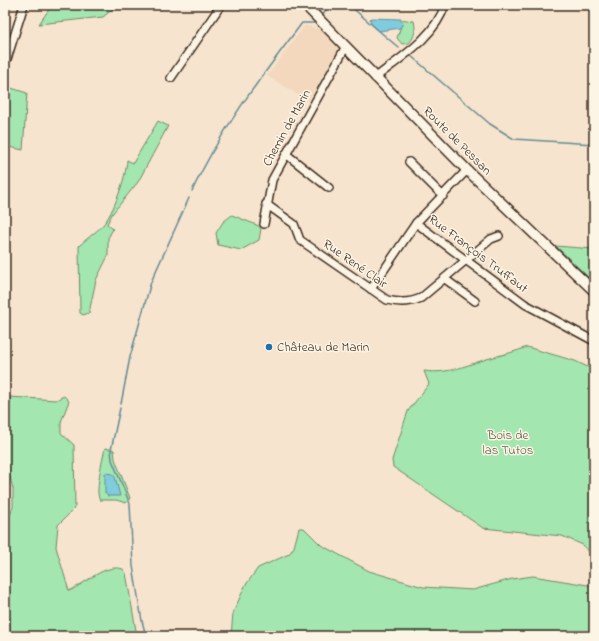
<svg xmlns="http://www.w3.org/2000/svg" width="599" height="641" viewBox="0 0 599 641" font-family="'Indie Flower',sans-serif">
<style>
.built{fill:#f3d8be}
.green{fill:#a3e6b0;stroke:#6f8867}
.water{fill:#80ccdf;stroke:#648b92}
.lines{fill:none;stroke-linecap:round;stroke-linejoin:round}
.stream{stroke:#648b92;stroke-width:1.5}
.minor-casing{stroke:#3b2a1e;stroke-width:10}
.secondary-casing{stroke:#3b2a1e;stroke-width:12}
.minor{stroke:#fcf5e5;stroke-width:7}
.secondary{stroke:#fcf5e5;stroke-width:9}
.poi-dot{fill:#1f6fb2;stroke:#fcf5e5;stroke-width:1.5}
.labels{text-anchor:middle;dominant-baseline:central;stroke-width:3;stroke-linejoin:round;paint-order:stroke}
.street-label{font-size:13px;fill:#3b2a1e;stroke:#fcf5e5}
.poi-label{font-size:13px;fill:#3b2a1e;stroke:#fcf5e5;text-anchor:start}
.park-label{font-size:13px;fill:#555942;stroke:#fcf5e5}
</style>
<rect width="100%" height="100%" fill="#f7e4ce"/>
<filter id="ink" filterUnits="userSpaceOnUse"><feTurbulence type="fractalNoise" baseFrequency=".025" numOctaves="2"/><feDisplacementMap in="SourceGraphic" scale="8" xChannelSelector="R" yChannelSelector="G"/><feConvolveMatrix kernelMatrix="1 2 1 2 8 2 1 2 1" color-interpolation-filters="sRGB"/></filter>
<g filter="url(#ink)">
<polygon class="built" points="305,25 320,29 340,49 308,101 267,76"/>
<g class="green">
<polygon points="52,5 118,5 103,17 39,24"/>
<path d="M400 19 414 21C416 29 415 37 409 43L402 44 397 38 402 23Z"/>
<polygon points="5,86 27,93 23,150 5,146"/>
<path d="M158 121 168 126 138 182 112 214 107 224 113 229 108 238V256L96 280 89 313 83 315 80 313 79 246C86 239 95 233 102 226 114 213 126 177 127 160L133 163Z"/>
<polygon points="232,215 259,226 261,229 259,240 241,250 218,245 216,233 223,222"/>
<polygon points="556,246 594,249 594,276 591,280"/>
<path d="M527 347 575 361 594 370V557L583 545 562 536 483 528 393 467 392 460 408 411 429 384 424 371C450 375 470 363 494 357 505 354 515 352 527 347Z"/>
<path d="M64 396 69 401 61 422V433L74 445 75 508 58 525 56 547 69 591C85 584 105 563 123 569L126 573 137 636H10V618L5 617V529L13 507V489L5 457V413L10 404V397L56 400Z"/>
<path d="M105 448 114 450 115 459 130 498 126 503 116 500H100C94 493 103 458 105 448Z"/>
<polygon points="299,528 304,528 321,545 369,571 423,587 473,590 512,579 533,576 594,586 594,636 231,636 233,613 245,586 258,568 289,554 294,547"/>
</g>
<g class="water">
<polygon points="372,18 400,19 403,23 400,28 379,31 371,24 370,19"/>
<polygon points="105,473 113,474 115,477 120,496 108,496 105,493"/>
</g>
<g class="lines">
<g class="stream">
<polyline points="349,5 399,48"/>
<polyline points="321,18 325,12 326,5"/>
<polyline points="410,55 490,124 514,139 594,144"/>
<path d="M192 191C220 130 261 77 302 23H316"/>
<polyline points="121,404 130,357 151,282 189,198"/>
<polyline points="120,408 111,450 112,460 130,504 133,566 142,621 146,636"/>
</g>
<defs>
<g id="minor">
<polyline points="7,59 24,5"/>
<polyline points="171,78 221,5"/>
<path d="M375 78C400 58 435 37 445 5"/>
<polyline points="286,154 329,188"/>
<polyline points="409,162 443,196"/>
<path d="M266 204 294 224 300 240 387 300C399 303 410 303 421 298L491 239 499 236"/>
<polyline points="416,223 525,304 594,341"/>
<polyline points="264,224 272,180 345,48"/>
<polyline points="445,279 475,301"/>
<polyline points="371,289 416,223 467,170"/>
</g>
<polyline id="secondary" points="305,5 467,170 594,291"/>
</defs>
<use href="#minor" class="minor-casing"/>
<use href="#secondary" class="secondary-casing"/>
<use href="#minor" class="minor"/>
<use href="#secondary" class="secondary"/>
</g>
</g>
<circle class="poi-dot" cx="269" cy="347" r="4"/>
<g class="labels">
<g class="street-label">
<text transform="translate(287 128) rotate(-61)">Chemin de Marin</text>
<text transform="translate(457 141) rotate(45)">Route de Pessan</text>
<text transform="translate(478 254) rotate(37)">Rue François Truffaut</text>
<text transform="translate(355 264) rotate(35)">Rue René Clair</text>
</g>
<g class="poi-label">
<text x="277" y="347">Château de Marin</text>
</g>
<g class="park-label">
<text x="508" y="435">Bois de<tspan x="508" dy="15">las Tutos</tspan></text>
</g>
</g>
<rect width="599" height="641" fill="none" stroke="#fcf5e5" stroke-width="20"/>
<rect x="10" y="10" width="579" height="621" fill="none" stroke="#3b2a1e" stroke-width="1.5" filter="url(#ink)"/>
</svg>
